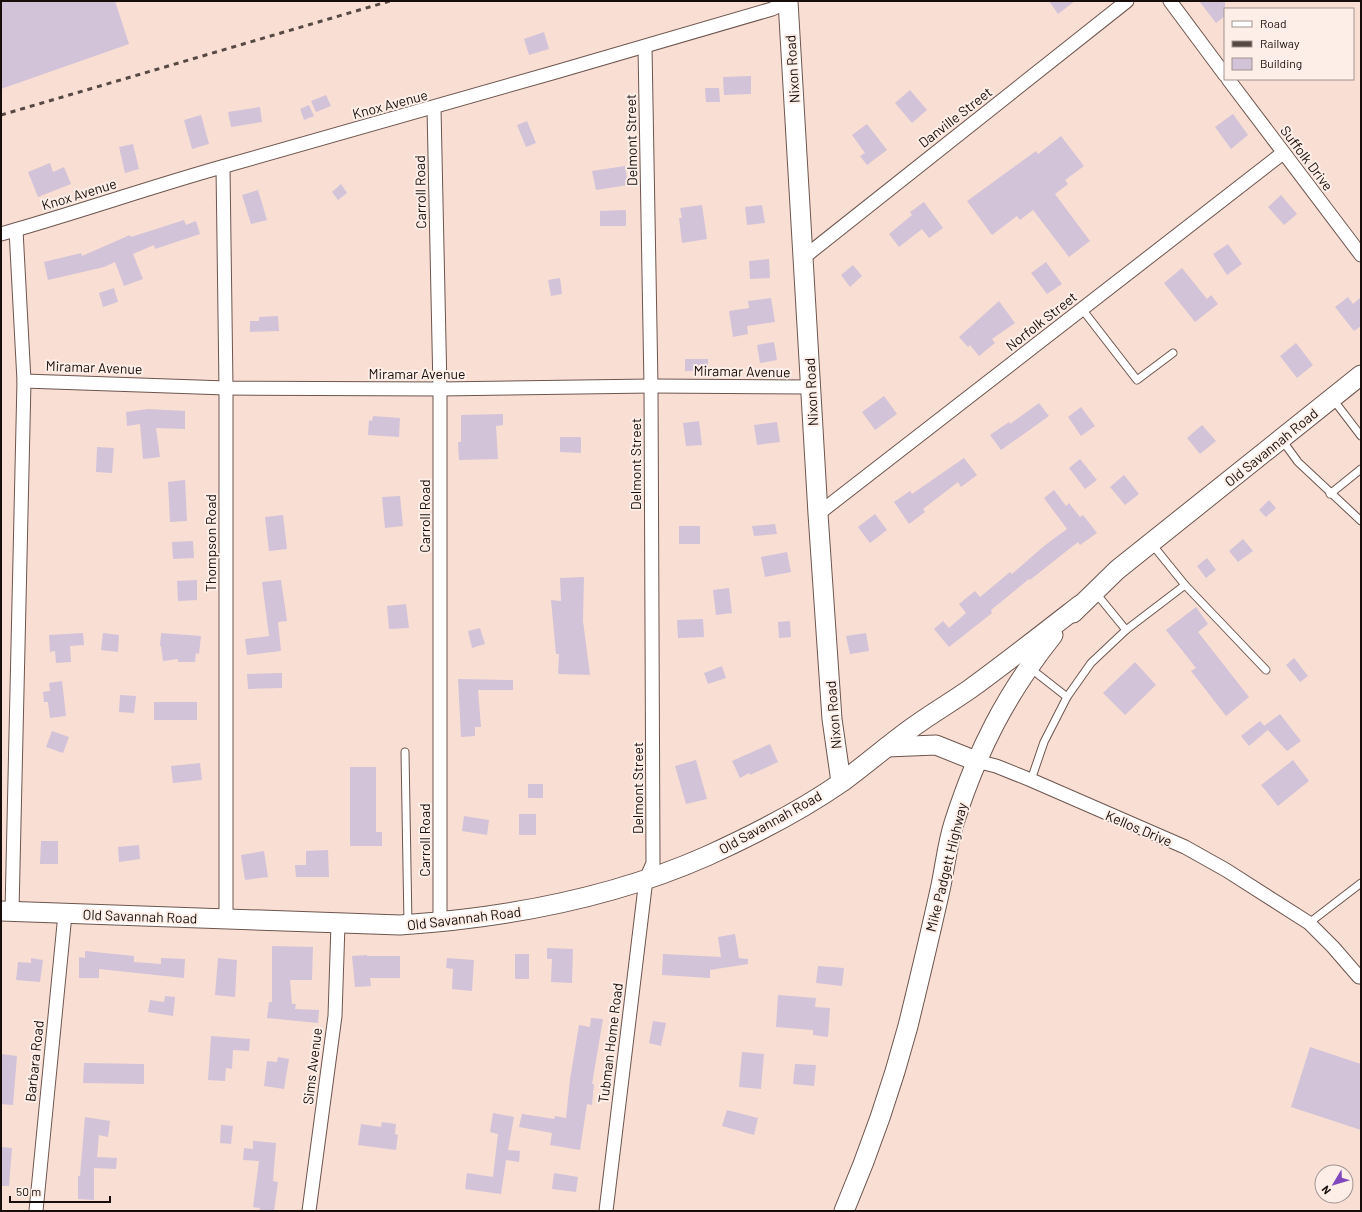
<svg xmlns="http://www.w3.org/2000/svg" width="1362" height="1212" viewBox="0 0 1362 1212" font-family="Barlow,sans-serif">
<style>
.building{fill:#d2c3d8}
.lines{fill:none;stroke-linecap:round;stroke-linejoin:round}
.lane-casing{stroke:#6c564e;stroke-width:9}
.street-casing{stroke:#6c564e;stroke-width:15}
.secondary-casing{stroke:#6c564e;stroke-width:21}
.lane{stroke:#fff;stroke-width:7}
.street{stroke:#fff;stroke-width:13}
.secondary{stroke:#fff;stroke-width:19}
.rail{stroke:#564843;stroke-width:3;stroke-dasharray:5 5;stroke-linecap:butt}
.labels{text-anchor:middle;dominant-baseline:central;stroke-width:4;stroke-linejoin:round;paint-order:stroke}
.street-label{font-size:14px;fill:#170e0b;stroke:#feeee8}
</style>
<rect width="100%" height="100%" fill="#f9ded4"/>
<g class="building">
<polygon points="1,1 115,1 129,44 1,89"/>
<polygon points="1049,1 1075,1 1058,14"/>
<polygon points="1199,1 1225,1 1225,16 1216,23"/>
<polygon points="544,32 549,49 529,55 524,39"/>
<polygon points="751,76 751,94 724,95 723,77"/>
<polygon points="705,88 719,88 720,102 706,102"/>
<polygon points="910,90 927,110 912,123 895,103"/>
<polygon points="326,95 331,106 316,112 311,101"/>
<polygon points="309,105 314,116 304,120 300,109"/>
<polygon points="260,107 262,122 231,127 228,112"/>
<polygon points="1233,114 1248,135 1231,149 1215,127"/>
<polygon points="201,115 209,144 192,149 184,120"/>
<polygon points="527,121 536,143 526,147 517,125"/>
<polygon points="867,124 887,150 867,165 860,156 865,153 852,135"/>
<polygon points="1061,136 1084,166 1065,180 1068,184 1055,194 1090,241 1069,257 1033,210 1020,220 1017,216 992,235 967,201 1036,151 1038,154"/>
<polygon points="133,144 139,169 125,173 119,147"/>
<polygon points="50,163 53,172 64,167 71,184 38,197 28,172"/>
<polygon points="625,166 628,185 596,190 592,171"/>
<polygon points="341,184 347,193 338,200 332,192"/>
<polygon points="258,190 267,220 251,224 242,195"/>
<polygon points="1281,195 1297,214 1284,225 1268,207"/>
<polygon points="924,202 943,228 929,238 922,229 899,247 889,234 912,215 910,212"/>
<polygon points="702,205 707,239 682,243 679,218 682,218 680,208"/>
<polygon points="762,205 765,223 747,225 745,207"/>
<polygon points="626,210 626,226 600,226 600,211"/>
<polygon points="184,220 186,225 196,221 200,234 155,249 154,245 133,254 143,279 124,286 115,262 104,267 48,280 44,262 81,253 82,256 130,235 131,237"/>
<polygon points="1228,244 1242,264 1227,275 1213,254"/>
<polygon points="769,259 770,278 750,279 749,261"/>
<polygon points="1046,262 1062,284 1047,294 1031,273"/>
<polygon points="853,265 862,276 850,287 841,275"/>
<polygon points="1182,268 1207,299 1211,295 1218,304 1195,322 1164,283"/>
<polygon points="560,278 562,294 551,296 548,280"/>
<polygon points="114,288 118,302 103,307 99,293"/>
<polygon points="1348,297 1353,304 1361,297 1361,326 1354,331 1335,307"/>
<polygon points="771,298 775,322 747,326 748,334 733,337 729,311 749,308 748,301"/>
<polygon points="999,301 1015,323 992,339 995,343 979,356 970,345 968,347 959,337"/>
<polygon points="278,316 279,331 250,332 250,321 259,321 259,317"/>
<polygon points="774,342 777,360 760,363 757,345"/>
<polygon points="1296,343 1313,365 1297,378 1280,356"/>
<rect x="685" y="359" width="23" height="12"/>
<polygon points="884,396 897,414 875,430 862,412"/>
<polygon points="1039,403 1049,416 1001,450 990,435 1009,422 1010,424"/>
<polygon points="1081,407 1095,426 1081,436 1068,417"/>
<polygon points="148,409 185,411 185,429 156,428 160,457 143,459 140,424 127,426 126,412"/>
<polygon points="503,414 503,425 496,426 498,459 459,460 458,442 461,442 461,415"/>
<polygon points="373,416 400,418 399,437 368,435 369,420 372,421"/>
<polygon points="699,421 702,445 686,446 683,423"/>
<polygon points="777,422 780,442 757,445 754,425"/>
<polygon points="1202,425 1216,441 1200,454 1187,438"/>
<polygon points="560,437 581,437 581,453 560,452"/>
<polygon points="97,447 114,448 112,473 96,472"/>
<polygon points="964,458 977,475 961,487 958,482 923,509 925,512 909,524 894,502 910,491 912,494"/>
<polygon points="1080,459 1097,480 1085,489 1069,468"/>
<polygon points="1124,475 1139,494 1125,505 1110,487"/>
<polygon points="185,480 187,521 170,522 168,482"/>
<polygon points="1054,490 1066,506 1069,503 1080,517 1083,515 1097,533 1080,545 1078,542 1030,580 1029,579 991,610 992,613 949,647 934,629 943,621 949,628 966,613 959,604 975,591 980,597 1010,572 1012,574 1044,546 1067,529 1044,498"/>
<polygon points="400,496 403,526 385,528 382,497"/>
<polygon points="1269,500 1276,508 1266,517 1259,510"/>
<polygon points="875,514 887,530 870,543 858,527"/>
<polygon points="283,515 287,549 269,551 265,517"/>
<polygon points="775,524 777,534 754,536 752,526"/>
<rect x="679" y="526" width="21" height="18"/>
<polygon points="1243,539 1253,551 1238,562 1229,551"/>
<polygon points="193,541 194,558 173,559 172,542"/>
<polygon points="787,552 791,572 765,577 761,557"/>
<polygon points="1207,558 1216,570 1206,578 1197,566"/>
<polygon points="584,577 583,621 590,675 558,674 559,654 556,654 551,600 561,601 560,578"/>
<polygon points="197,580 197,600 178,601 177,581"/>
<polygon points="281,580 287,621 278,622 281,651 247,655 245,639 269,636 262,582"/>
<polygon points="729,588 732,613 716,615 713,590"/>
<polygon points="406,604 409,628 389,629 387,606"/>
<polygon points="1196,607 1208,624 1198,632 1249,697 1226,716 1191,671 1196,668 1166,630"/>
<polygon points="703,619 704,637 678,638 677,620"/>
<polygon points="790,621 791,637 779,638 778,622"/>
<polygon points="480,628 485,644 472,648 468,631"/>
<polygon points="83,633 84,645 70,646 71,662 56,663 55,651 50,652 49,635"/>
<polygon points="103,633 119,635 118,652 101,650"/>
<polygon points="161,633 201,636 199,654 196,653 195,662 178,662 178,659 163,661 161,646 160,646"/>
<polygon points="866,633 869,651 850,654 846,636"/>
<polygon points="1294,658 1308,676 1300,682 1286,665"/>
<polygon points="1135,662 1156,685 1125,715 1103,693"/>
<polygon points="722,666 726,678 708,684 704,673"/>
<polygon points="282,673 282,688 248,689 247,674"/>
<polygon points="458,679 513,680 513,690 478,690 481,727 475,727 475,736 461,737"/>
<polygon points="62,681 66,716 50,718 48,702 44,702 43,692 50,691 49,683"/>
<polygon points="120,695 136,696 134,713 119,712"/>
<rect x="154" y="702" width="43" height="18"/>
<polygon points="1280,714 1301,741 1287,751 1264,726"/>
<polygon points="1260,721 1268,730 1249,746 1241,736"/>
<polygon points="52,731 69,737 63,753 46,747"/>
<polygon points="770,744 778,762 750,775 749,773 740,778 732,761"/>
<polygon points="696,760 707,799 686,804 675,766"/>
<polygon points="1293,760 1309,781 1278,806 1261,785"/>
<polygon points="200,763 202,780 173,783 171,766"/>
<polygon points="350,767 376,767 376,832 382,832 382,846 350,846"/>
<rect x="528" y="784" width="15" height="14"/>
<rect x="519" y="814" width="17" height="21"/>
<polygon points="464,816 489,820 487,835 462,831"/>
<polygon points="41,841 58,841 58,864 40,864"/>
<polygon points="139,845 140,859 119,862 118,847"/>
<polygon points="328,850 329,877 296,877 295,865 306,865 306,851"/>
<polygon points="264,851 268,877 245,880 241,855"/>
<polygon points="735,934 739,958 748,959 748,964 710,970 710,978 662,975 663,954 721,957 718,937"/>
<polygon points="272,946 313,947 312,980 290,980 292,1004 296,1004 295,1009 319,1010 318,1023 267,1018 269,1002 272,1002"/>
<polygon points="547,948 573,949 572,983 551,982 552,959 547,959"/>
<polygon points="85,951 134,956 134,962 161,964 161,958 185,959 184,978 99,969 99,978 79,978 79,957 85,958"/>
<rect x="515" y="954" width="14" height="25"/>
<polygon points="367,955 367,956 400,956 400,978 370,978 371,986 355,987 352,956"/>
<polygon points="31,958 43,960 40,982 16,980 18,962 31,963"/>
<polygon points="218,958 237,960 235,997 215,995"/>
<polygon points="447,958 474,960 472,991 452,989 453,969 446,968"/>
<polygon points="818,966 844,968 842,986 816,983"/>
<polygon points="778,995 816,998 815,1007 830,1008 828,1037 813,1035 813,1030 776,1027"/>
<polygon points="165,996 175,997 173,1016 148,1012 150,1000 164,1002"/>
<polygon points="591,1018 603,1019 592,1084 594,1084 592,1105 587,1104 580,1150 550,1145 552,1133 519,1127 522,1114 554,1119 555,1116 566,1118 570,1079 579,1025 590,1027"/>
<polygon points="653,1021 666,1023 661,1046 649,1043"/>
<polygon points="211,1036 250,1039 249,1051 233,1050 232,1069 226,1068 225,1081 208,1080"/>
<polygon points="1310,1047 1361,1064 1361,1130 1291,1107"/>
<polygon points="742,1052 764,1054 761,1089 739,1087"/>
<polygon points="1,1054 17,1056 13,1105 1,1104"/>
<polygon points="278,1057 289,1059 284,1089 264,1086 267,1061 277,1062"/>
<polygon points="84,1063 144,1064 144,1084 83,1083"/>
<polygon points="795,1064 816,1065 814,1086 793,1084"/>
<polygon points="727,1110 758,1118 754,1135 722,1126"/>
<polygon points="493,1113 514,1117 508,1150 520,1151 519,1162 506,1160 501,1194 465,1189 467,1173 493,1177 498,1134 490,1132"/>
<polygon points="85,1117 110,1121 108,1137 99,1135 97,1157 117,1158 116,1169 94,1168 94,1200 78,1199 78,1176 80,1176"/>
<polygon points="382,1122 396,1124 395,1134 398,1135 396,1150 358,1145 361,1124 381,1127"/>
<polygon points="221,1125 233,1126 231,1144 220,1143"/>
<polygon points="253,1141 276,1143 273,1181 278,1182 274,1211 259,1211 260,1208 253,1207 259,1161 243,1160 244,1148 253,1149"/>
<polygon points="1,1147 12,1148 9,1186 1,1186"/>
<polygon points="554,1173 578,1177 576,1192 552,1189"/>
</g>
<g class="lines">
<defs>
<g id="lane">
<polyline points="1082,309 1137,380 1173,353"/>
<polyline points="1332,398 1361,436"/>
<polyline points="1282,440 1298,462 1361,521"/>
<polyline points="1330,494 1361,469"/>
<polyline points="1185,585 1266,670"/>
<polyline points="1095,592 1126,630"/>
<polyline points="1030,668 1067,697 1044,742 1031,780"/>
<polyline points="1067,697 1091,663 1126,630 1185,585 1151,543"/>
<polyline points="405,752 408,925"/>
<polyline points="1309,923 1361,883"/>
</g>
<g id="street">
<polyline points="1170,1 1225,75"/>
<polyline points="1228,79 1361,255"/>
<polyline points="434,108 440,389 440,923"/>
<polyline points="223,167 226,388 226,919"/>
<path d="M1 234C76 213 150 187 225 166 408 114 590 63 772 9L789 1"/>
<polyline points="803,258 1127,1"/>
<polyline points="24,381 226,388 440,389 651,386 811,387"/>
<polyline points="818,514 1283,153"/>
<polyline points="976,761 996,766 1031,780 1185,847 1226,870 1309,923 1333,947 1359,977"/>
<polyline points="12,911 24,381 16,230"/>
<polyline points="36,1211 65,914"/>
<polyline points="309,1211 335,1016 338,924"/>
<polyline points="606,1211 646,879 653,863 651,386 645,47"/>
</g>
<g id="secondary">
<polyline points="788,1 818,514 832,719 841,782"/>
<polyline points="1073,613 1117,570 1361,375"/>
<polyline points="887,747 936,745 976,761"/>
<path d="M1 911 400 925C505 918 610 899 707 856 751 836 802 810 842 782 865 765 886 747 909 730 929 715 950 703 970 689 1007 662 1044 633 1080 605"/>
<path d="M844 1211C870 1150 891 1090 908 1026 919 981 930 935 940 890 945 868 947 845 954 823 977 751 1006 694 1053 635"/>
</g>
</defs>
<use href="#lane" class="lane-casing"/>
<use href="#street" class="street-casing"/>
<use href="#secondary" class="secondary-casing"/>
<use href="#lane" class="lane"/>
<use href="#street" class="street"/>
<use href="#secondary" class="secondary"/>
<polyline class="rail" points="1,115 390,1"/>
</g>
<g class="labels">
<g class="street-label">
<text transform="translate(792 69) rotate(-94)">Nixon Road</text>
<text transform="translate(390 104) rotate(-15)">Knox Avenue</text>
<text transform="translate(955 117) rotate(-38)">Danville Street</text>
<text transform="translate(631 140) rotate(-91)">Delmont Street</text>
<text transform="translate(1307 158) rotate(53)">Suffolk Drive</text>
<text transform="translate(420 192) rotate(-91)">Carroll Road</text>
<text transform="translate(79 194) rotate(-17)">Knox Avenue</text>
<text transform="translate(1041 321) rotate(-38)">Norfolk Street</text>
<text transform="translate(94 367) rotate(2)">Miramar Avenue</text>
<text transform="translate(742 371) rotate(1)">Miramar Avenue</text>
<text x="417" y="373">Miramar Avenue</text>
<text transform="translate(811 392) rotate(-93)">Nixon Road</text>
<text transform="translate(1271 447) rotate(-39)">Old Savannah Road</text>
<text transform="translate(635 464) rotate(-90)">Delmont Street</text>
<text transform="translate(424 516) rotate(-90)">Carroll Road</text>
<text transform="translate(210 543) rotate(-90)">Thompson Road</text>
<text transform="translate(833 715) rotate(-95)">Nixon Road</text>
<text transform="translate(637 788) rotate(-90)">Delmont Street</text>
<text transform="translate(770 822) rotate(-29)">Old Savannah Road</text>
<text transform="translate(1139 828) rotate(23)">Kellos Drive</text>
<text transform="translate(424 840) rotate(-90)">Carroll Road</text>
<text transform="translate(946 867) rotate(-76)">Mike Padgett Highway</text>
<text transform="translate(140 916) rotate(2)">Old Savannah Road</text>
<text transform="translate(464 918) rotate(-7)">Old Savannah Road</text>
<text transform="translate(610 1043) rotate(-83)">Tubman Home Road</text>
<text transform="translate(34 1061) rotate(-84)">Barbara Road</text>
<text transform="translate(312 1066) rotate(-83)">Sims Avenue</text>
</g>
</g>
<rect width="1362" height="1212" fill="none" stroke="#170e0b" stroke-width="4"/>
<rect x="1224" y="8" width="130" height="72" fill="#feeee8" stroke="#a29490"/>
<rect x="1232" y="21" width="20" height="6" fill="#ffffff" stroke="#a29490"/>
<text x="1260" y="28" font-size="12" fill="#170e0b">Road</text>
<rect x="1232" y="41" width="20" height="6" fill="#564843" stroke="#a29490"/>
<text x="1260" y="48" font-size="12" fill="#170e0b">Railway</text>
<rect x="1232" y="58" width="20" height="12" fill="#d2c3d8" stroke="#a29490"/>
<text x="1260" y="68" font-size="12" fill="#170e0b">Building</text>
<g transform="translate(1334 1184) rotate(232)"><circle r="19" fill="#feeee8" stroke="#a29490"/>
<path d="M0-3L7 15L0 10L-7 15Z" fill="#8147bd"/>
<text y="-6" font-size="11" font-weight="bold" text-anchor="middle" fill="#170e0b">N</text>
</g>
<path d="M10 1196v6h100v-6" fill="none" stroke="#170e0b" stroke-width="2"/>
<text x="16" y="1196" font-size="12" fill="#170e0b" stroke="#feeee8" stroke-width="3" paint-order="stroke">50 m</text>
</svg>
